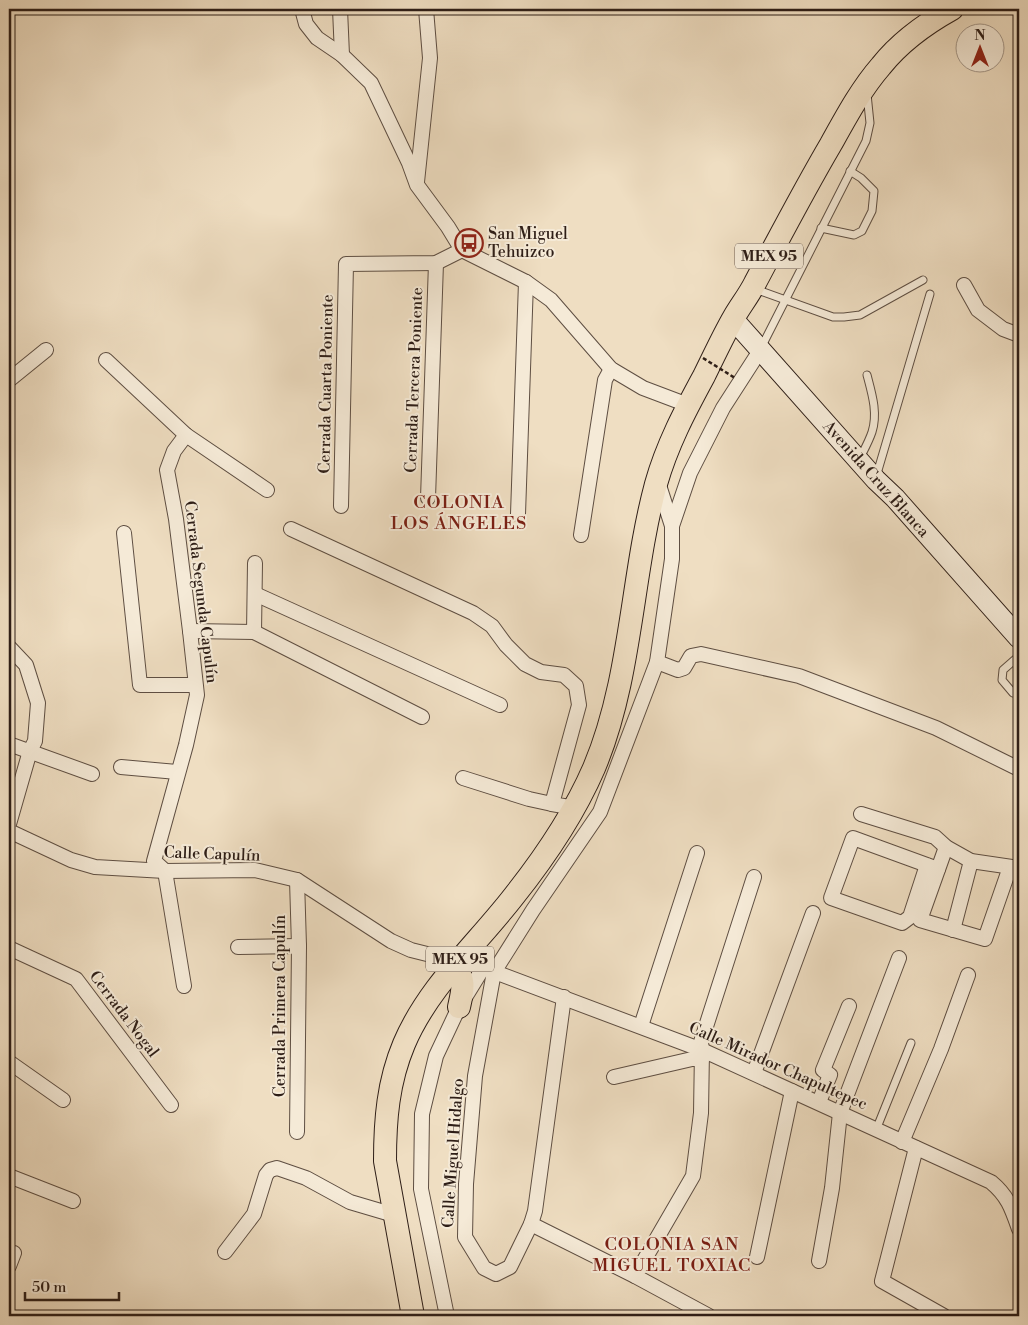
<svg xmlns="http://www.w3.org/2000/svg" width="1028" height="1325" viewBox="0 0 1028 1325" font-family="'Libre Bodoni',serif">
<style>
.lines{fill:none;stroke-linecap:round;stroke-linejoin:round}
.lane-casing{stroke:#5e4e42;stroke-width:9}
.street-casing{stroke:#5e4e42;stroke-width:16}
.secondary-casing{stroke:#2e1e17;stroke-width:22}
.primary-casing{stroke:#2e1e17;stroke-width:24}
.lane{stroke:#f5ead7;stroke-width:7}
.street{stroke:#f5ead7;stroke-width:14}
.secondary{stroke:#f5ead7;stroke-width:20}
.primary{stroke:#efdec2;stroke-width:22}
.path-bridge{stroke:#2e1e17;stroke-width:2.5;stroke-dasharray:4 2.5;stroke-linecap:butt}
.labels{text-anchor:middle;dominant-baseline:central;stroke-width:4;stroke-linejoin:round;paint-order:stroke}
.shield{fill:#f5ead7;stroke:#6a5b51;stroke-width:1}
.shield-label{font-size:15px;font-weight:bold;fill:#2e1e17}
.poi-label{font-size:16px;fill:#2e1e17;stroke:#f5ead7;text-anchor:start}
.street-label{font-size:16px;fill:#2e1e17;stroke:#f5ead7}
.neighbourhood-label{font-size:18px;letter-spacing:1px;fill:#7a1f14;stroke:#f5ead7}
</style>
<rect width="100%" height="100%" fill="#efdec2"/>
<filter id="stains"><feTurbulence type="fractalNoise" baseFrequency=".004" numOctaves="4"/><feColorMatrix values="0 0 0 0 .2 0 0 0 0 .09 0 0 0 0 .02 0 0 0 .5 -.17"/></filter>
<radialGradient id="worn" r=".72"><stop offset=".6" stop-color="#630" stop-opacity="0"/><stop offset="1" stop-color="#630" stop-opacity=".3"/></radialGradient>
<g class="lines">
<defs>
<g id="lane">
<polyline points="821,228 854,235 862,231 872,211 874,191 861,178 850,171"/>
<polyline points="755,289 833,317 844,317 860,315 923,280"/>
<polyline points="761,348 866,141 870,123 867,94"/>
<path d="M860 458C864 450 869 441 872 432 878 413 872 394 867 375"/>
<polyline points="876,477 930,294"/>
<polyline points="1013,693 1002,680 1003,670 1019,656"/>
<polyline points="876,1130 911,1043"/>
</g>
<g id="street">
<polyline points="302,9 306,24 317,38 342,55 371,83 409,163 417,185 448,227 462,250"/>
<polyline points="340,9 342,55"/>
<polyline points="417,182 430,58 426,9"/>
<polyline points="462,250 526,282 551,300 611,369 643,388 688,405"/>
<polyline points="964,285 978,310 1003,329 1019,335"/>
<polyline points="106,360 186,435 267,490"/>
<polyline points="9,380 46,350"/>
<polyline points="428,498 436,263"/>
<polyline points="341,506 346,264 436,263 462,250"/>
<polyline points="518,514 526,282"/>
<polyline points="672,526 690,473 723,408 761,349"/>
<polyline points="291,529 473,613 492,626 506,645 525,664 541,672 564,675 576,686 579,705 552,804 569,807 576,804"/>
<polyline points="124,533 140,685 195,685"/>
<polyline points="581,535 605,380 611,369"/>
<polyline points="255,594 500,705"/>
<polyline points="190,631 254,632 422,717"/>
<polyline points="254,632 255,563"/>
<polyline points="9,647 26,665 38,703 35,741 30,751 9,824"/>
<polyline points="657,662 678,670 684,668 691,656 701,654 799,676 936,728 1019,769"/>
<polyline points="9,744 92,774"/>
<polyline points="121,767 177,772"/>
<polyline points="463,778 529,799 552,804"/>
<polyline points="861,814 935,837 946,847 971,861 1019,868"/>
<path d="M9 831 71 860 95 867 165 871 255 870 297 880 391 941 411 950 427 954 460 959 702 1050 991 1182C1008 1196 1012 1209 1019 1229"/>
<polyline points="946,847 920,920 985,939 1010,867"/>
<polyline points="927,865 910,917 902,923 831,898 853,838 927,865 938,869"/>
<polyline points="953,930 971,861"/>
<polyline points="238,947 299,946"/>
<polyline points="9,948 76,979 171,1105"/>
<polyline points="184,986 165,871 154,861 186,745 197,695 190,631 176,519 167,470 174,451 186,435"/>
<polyline points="564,997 535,1211 531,1224 510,1267 496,1274 484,1268 465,1237 466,1184 475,1076 494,972 533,910 600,812 657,662 672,559 672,526 658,482"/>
<polyline points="641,1026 697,853"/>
<polyline points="9,1062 63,1100"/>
<polyline points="754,1073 813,913"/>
<polyline points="614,1077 692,1059 702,1059"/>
<polyline points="819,1102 830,1075 823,1070 849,1006"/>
<polyline points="297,1132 299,946 297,880"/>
<polyline points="902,1142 941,1049 968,975"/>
<polyline points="916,1148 882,1281 944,1316"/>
<polyline points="9,1176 73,1201"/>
<polyline points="531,1224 635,1276 709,1316"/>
<polyline points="225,1252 254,1214 266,1175 270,1170 277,1168 306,1178 350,1202 394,1215"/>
<polyline points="757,1257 792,1091"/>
<polyline points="819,1261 832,1188 840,1113 899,958"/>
<polyline points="9,1266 14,1253"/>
<polyline points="635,1276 693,1176 701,1113 702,1050 701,1042 754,877"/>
<polyline points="447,1316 421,1189 422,1114 436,1056 459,1007 483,968"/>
</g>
<polyline id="secondary" points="733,319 876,480 895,498 1019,638"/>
<g id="primary">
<path d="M454 965C466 980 463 989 459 1007"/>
<path d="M413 1316 385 1161C385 1120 388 1082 404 1044 428 987 476 945 514 896 545 857 574 814 594 768 632 678 631 577 656 484 667 445 685 411 704 376 714 356 723 336 734 317 741 305 749 295 755 283 780 236 804 190 831 144 846 117 861 89 881 66 901 41 925 24 952 9"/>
</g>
</defs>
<use href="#lane" class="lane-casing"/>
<use href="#street" class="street-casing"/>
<use href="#secondary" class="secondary-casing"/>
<use href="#primary" class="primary-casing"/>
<use href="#lane" class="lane"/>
<use href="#street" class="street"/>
<use href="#secondary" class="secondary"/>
<use href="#primary" class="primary"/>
<polyline class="path-bridge" points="703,358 735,378"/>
</g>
<defs>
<symbol id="bus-ring" viewBox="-11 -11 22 22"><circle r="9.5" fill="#f5ead7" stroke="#8f2418" stroke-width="1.5"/><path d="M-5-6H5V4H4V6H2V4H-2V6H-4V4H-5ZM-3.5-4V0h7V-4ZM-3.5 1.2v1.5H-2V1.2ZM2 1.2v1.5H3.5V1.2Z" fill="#8f2418"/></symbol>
</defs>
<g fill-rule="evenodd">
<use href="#bus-ring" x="453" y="227" width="32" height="32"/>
</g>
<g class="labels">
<g class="shield">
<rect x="735" y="243.5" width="68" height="25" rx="4"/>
<rect x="426" y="946.5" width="68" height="25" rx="4"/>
</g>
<g class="shield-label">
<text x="769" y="256">MEX 95</text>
<text x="460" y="959">MEX 95</text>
</g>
<g class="poi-label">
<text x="488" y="234">San Miguel<tspan x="488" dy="18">Tehuizco</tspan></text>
</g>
<g class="street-label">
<text transform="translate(414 380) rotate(-88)">Cerrada Tercera Poniente</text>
<text transform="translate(326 384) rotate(-89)">Cerrada Cuarta Poniente</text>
<text transform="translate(876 479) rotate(48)">Avenida Cruz Blanca</text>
<text transform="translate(201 592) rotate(83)">Cerrada Segunda Capulín</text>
<text transform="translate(212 854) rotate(2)">Calle Capulín</text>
<text transform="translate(280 1006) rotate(-90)">Cerrada Primera Capulín</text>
<text transform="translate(124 1014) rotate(53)">Cerrada Nogal</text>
<text transform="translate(778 1066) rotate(24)">Calle Mirador Chapultepec</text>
<text transform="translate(453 1153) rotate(-86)">Calle Miguel Hidalgo</text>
</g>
<g class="neighbourhood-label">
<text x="459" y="502">COLONIA<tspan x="459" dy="21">LOS ÁNGELES</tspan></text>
<text x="672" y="1244">COLONIA SAN<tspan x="672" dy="21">MIGUEL TOXIAC</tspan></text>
</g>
</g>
<rect width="1028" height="1325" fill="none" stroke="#efdec2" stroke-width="30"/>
<rect x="10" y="10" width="1008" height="1305" fill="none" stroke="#2e1e17" stroke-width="2.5"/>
<rect x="15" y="15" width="998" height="1295" fill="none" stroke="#2e1e17"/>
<g transform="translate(980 48)"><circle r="24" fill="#f5ead7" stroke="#a5988a"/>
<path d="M0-4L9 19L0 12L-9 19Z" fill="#8f2418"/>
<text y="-8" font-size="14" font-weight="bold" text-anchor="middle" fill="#2e1e17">N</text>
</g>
<path d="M25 1292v8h94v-8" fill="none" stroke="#2e1e17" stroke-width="2.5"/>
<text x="32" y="1292" font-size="15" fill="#2e1e17" stroke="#f5ead7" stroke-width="4" paint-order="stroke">50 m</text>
<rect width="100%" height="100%" filter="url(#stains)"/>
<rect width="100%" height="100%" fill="url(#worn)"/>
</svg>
